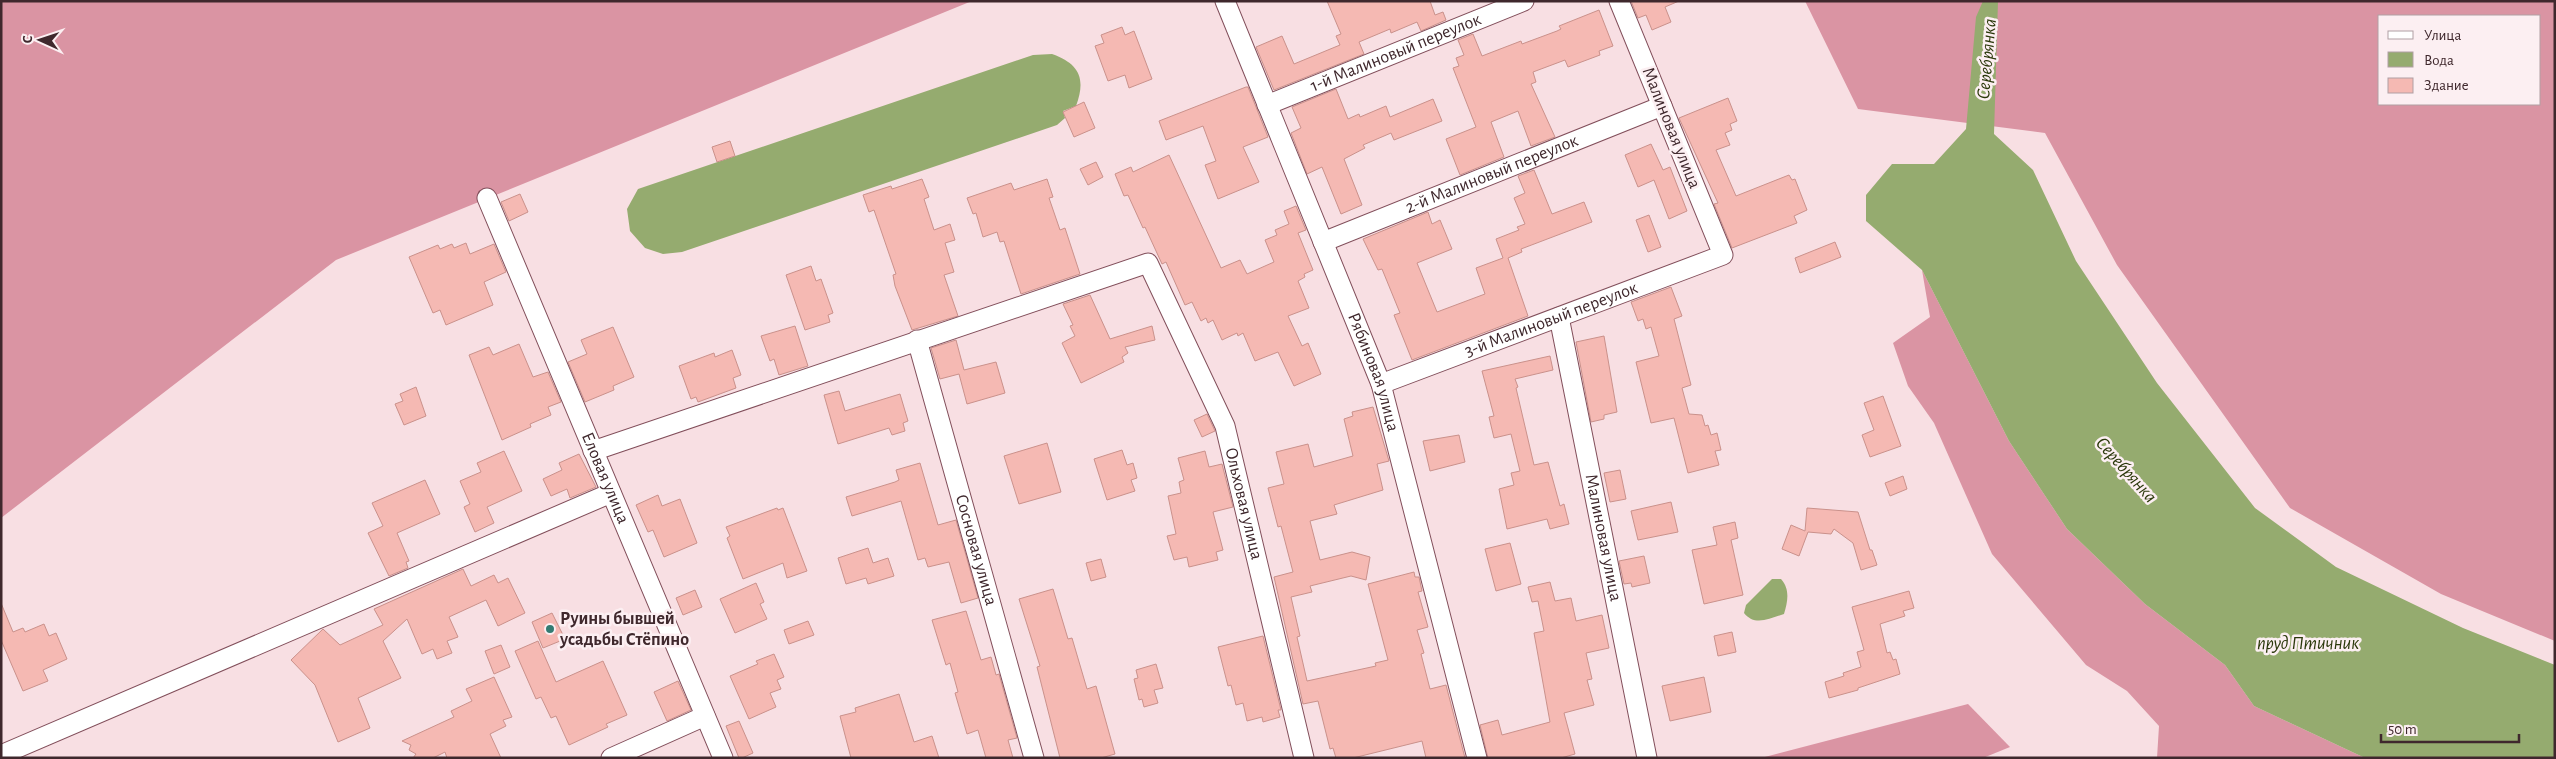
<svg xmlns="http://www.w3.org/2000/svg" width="2556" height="759" viewBox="0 0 2556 759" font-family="'Alegreya Sans',sans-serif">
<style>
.forest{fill:#da94a3;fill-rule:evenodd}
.water{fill:#95ab6f}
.building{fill:#f5b9b3;stroke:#ca918b}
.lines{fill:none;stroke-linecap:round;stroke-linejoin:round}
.minor-casing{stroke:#824f5b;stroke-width:21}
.minor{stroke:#fff;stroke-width:19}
.poi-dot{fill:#347b72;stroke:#fceff2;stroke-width:2}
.labels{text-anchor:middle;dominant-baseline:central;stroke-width:5;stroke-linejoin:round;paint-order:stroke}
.street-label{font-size:18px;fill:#3f282d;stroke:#fceff2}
.poi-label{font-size:18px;font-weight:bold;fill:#3f282d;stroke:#fceff2;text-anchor:start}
.water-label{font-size:19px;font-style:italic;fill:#2a380a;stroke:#fceff2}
</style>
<rect width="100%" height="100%" fill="#f8dfe3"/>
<g class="forest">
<polygon points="1,1 972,1 336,260 1,518"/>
<path d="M1805 1H2555V641L2441 594 2290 508 2117 265 2045 133 1858 109ZM2380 16H2540V104H2380Z"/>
<polygon points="1922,270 2009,441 2067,529 2145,604 2225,665 2254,706 2365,758 2157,758 2159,726 2127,691 2086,665 1992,554 1934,423 1908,386 1893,343 1930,317"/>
<polygon points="1968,704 2010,747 1983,758 1761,758"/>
</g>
<g class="water">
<polygon points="1983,1 1998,1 1994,134 2033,170 2076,261 2157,383 2255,508 2336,567 2463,628 2555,665 2555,758 2365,758 2254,706 2225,665 2145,604 2067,529 2009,441 1922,270 1866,221 1866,195 1892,164 1934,164 1966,129 1976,17"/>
<path d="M1052 54C1080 64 1086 79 1076 106L1063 111 1065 118 1057 125 682 252 663 254 645 248 630 231 627 209 638 189 1033 55Z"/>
<path d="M1772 579H1781C1790 589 1788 601 1784 614 1770 618 1755 627 1744 613L1746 605Z"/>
</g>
<g class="building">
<polygon points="1327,1 1430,1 1435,15 1443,12 1446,20 1421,31 1417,22 1391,33 1390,29 1359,42 1364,54 1274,90 1256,47 1282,36 1294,64 1340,45 1336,36 1341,34"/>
<polygon points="1631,1 1679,1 1665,7 1671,22 1652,30 1646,15 1638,18"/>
<polygon points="1599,10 1613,46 1599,51 1600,55 1568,67 1565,60 1533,72 1536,82 1531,84 1555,137 1531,146 1518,111 1491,122 1504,157 1460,175 1446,139 1476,127 1453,68 1459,66 1456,58 1464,55 1458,40 1473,34 1482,56 1521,41 1522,44 1557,31 1561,29 1559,26"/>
<polygon points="1122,27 1125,35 1134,31 1152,79 1129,88 1125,75 1108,81 1095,46 1104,43 1101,35"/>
<polygon points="1246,87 1248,87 1268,137 1243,147 1259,182 1218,199 1205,165 1216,161 1203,126 1166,140 1159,121"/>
<polygon points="1336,89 1348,119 1359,114 1360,117 1386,106 1390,117 1433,99 1442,121 1394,140 1391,133 1363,145 1365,148 1344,159 1362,205 1341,214 1322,167 1307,174 1291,133 1301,128 1292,107"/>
<polygon points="1728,98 1737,121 1730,124 1732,130 1725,133 1730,145 1716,150 1736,196 1789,175 1792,180 1795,179 1807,210 1794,216 1797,223 1732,248 1714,204 1718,203 1679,118"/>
<polygon points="1084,102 1095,128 1074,137 1063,112"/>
<polygon points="730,141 735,156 717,162 712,147"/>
<polygon points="1651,144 1663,170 1670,167 1687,211 1669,219 1654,180 1638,187 1625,155"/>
<polygon points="1169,155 1221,268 1240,260 1247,274 1274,262 1265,240 1277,235 1275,230 1289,224 1284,211 1296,206 1306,230 1298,233 1313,270 1304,274 1305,277 1298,281 1309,308 1288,316 1302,346 1308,343 1321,374 1294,386 1278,352 1255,361 1243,333 1238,336 1237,333 1222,340 1213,320 1208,323 1206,318 1201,321 1192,302 1185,305 1166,262 1162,264 1145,227 1143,228 1128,195 1124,196 1115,174 1131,167 1133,172"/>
<polygon points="1096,162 1103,177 1088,185 1080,169"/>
<polygon points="1534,170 1552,214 1584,202 1592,222 1521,249 1522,252 1508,258 1528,316 1412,360 1394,315 1400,313 1382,269 1378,270 1363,239 1428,212 1432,224 1440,220 1452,249 1417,263 1437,312 1485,294 1476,268 1503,258 1496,239 1519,230 1517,227 1525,224 1514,198 1525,193 1518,176"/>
<polygon points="922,179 929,197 924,199 934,230 950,224 955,240 945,243 954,272 944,275 958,316 912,330 895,286 893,275 896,274 874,210 869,212 863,195 891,186 892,189"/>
<polygon points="1047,179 1053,197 1049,198 1060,230 1065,228 1080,274 1021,294 1004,241 1000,242 997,232 983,237 976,213 973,214 967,198 1011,183 1014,190"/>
<polygon points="520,194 528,212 509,221 501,202"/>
<polygon points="1649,215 1661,247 1648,252 1636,220"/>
<polygon points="1835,242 1841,257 1800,273 1795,258"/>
<polygon points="466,243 470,254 494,244 506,272 484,282 493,305 446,325 440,310 433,313 409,257 438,245 440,249 452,244 454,248"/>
<polygon points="811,266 816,281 821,279 833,313 828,315 830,322 805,330 786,275"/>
<polygon points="1671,287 1682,316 1674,319 1691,385 1682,388 1689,414 1702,415 1705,426 1708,425 1711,435 1717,433 1721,450 1715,451 1719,465 1688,473 1674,418 1651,423 1636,362 1659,356 1651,327 1646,329 1643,319 1638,321 1631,302"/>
<polygon points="1090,295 1110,339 1152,326 1155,340 1125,347 1128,353 1122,357 1124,362 1081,383 1062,343 1075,336 1070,326 1073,325 1063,304"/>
<polygon points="795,326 808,366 779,375 774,359 770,361 761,336"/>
<polygon points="613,327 634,377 613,386 614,390 585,402 568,362 587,354 581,340"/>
<polygon points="1604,336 1617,412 1604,415 1604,419 1591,422 1576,342"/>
<polygon points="956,340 964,370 996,362 1005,393 967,404 959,374 940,379 931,348"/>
<polygon points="519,344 533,377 548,372 561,402 548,407 551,415 530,424 531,427 502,440 469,355 489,347 493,355"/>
<polygon points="732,350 741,375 733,378 736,388 698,402 696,397 691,399 679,366 714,353 715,357"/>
<polygon points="1550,356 1553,370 1515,379 1518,387 1516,388 1534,465 1548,462 1560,506 1564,504 1569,524 1550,529 1547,519 1507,529 1499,489 1514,485 1511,473 1520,471 1511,434 1494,438 1489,417 1494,416 1482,371"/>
<polygon points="416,387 426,416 404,425 395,404 403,401 400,394"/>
<polygon points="839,391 845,411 900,394 908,421 903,423 905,431 892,435 889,428 838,444 824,395"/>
<polygon points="1883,396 1901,446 1870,457 1862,435 1874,430 1864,403"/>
<polygon points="1373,407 1389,461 1377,464 1383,490 1334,505 1337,514 1310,521 1320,560 1352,552 1370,557 1366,580 1351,576 1310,586 1312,592 1291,597 1300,636 1297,637 1307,681 1376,666 1375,663 1388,660 1368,584 1414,572 1415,577 1419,577 1422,591 1418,592 1428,627 1417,630 1424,653 1421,654 1430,689 1446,685 1465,758 1426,758 1422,741 1353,758 1336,758 1333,748 1330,749 1318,701 1303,704 1274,577 1293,572 1281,526 1278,527 1268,488 1284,484 1276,452 1308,444 1314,467 1353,456 1344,419 1353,416 1352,412"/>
<polygon points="1207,414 1215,431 1202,437 1194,420"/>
<polygon points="1459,435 1465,462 1430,471 1423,441"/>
<polygon points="1047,443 1061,492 1019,504 1004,456"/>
<polygon points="1122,450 1127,465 1133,463 1137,478 1131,480 1135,491 1107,500 1094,459"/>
<polygon points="504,451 522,491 487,507 494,523 475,532 464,507 470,504 460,481 481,472 477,463"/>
<polygon points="1205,451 1209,467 1222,464 1233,507 1213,512 1223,550 1216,552 1218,560 1189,567 1187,557 1174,560 1167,536 1176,534 1168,496 1181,493 1179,482 1184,480 1178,458"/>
<polygon points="579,454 596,487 570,498 567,489 551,496 543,479 562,470 559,463"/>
<polygon points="920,463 938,525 956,520 978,598 961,603 949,562 928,567 925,558 918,560 901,501 852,516 846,497 895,482 899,480 896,470"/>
<polygon points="1620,470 1626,499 1610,502 1604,473"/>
<polygon points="1903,476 1907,489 1890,496 1885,483"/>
<polygon points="425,480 440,514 397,533 409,561 406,562 408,568 389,576 368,533 383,526 372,503"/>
<polygon points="658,495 662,506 680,499 697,543 664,557 653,530 648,532 636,505"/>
<polygon points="1671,502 1678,532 1638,540 1631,511"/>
<polygon points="777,508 778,510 783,508 807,571 787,578 783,563 743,579 727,538 730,536 726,527"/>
<polygon points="1807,508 1858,512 1870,550 1872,550 1877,565 1861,570 1853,543 1834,529 1831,534 1808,532 1799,556 1782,549 1791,525 1805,531"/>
<polygon points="1735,522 1738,538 1731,540 1743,595 1704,604 1692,550 1717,545 1713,527"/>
<polygon points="1510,543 1521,584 1496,591 1485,549"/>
<polygon points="868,548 873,563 888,558 894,576 868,584 866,578 846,584 838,558"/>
<polygon points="1644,556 1650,583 1632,587 1631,583 1624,584 1619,561"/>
<polygon points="1101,559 1106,577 1091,581 1086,563"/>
<polygon points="463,569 471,586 494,575 498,583 508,578 525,613 498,626 486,600 449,617 458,637 447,641 452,653 437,659 433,649 422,654 407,619 383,641 401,678 358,698 370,728 338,742 315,685 291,660 323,629 340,645 383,625 374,609"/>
<polygon points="1550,582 1555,601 1571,598 1576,621 1602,615 1609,648 1586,653 1592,679 1587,680 1594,705 1564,713 1575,754 1561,758 1488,758 1480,725 1498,720 1502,735 1550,722 1534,633 1544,631 1538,601 1532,602 1528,587"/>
<polygon points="756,583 764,602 760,604 767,619 735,633 720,599"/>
<polygon points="1053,589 1068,639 1072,638 1087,689 1096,686 1115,754 1101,758 1060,758 1037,667 1040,666 1019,599"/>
<polygon points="695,590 702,607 683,615 676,598"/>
<polygon points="1909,591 1914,608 1903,611 1905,616 1880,624 1887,653 1890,652 1893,660 1896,659 1900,674 1858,688 1858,690 1829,698 1825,682 1844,676 1843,673 1861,667 1857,652 1864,650 1852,607"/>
<polygon points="1,603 13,632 23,628 25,632 44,624 49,636 56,633 67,659 43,670 48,681 23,691 1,640"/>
<polygon points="966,611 981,660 991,657 996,675 999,674 1017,738 1008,740 1013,758 986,758 978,730 967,734 955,693 958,692 950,663 946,665 932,620"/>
<polygon points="552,613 565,639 543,648 532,622"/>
<polygon points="808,621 814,635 789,644 784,630"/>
<polygon points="1732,632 1736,652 1718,656 1714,636"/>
<polygon points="1263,636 1281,710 1278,710 1280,717 1263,722 1262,717 1247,721 1243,703 1236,705 1231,685 1228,686 1218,647"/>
<polygon points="538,641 556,682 603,661 627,715 606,724 608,727 569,745 556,716 551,718 541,697 536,699 515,651"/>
<polygon points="501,645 510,667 494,674 485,651"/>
<polygon points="774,654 784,677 777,680 781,689 770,693 776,707 749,719 730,676 758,664 756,661"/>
<polygon points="1156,664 1163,688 1154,690 1158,703 1144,707 1142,699 1139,700 1134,679 1138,678 1136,670"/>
<polygon points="494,677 512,717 503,720 506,726 490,734 501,758 447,758 445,752 433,758 413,758 416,754 409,750 411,745 402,741 454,717 451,711 472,701 466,689"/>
<polygon points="1704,677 1711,712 1670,721 1662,686"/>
<polygon points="678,681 691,710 667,721 654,692"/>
<polygon points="899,694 914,742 932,736 939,758 851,758 840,716 856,712 855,708"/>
<polygon points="739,721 753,753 742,758 739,758 726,726"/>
</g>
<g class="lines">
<defs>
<g id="minor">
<path id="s1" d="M1225 1 1381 384 1477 758"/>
<path id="s2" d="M1267 105 1524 1"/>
<path id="s3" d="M487 198 723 758"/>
<path id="s4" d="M1323 242 1662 106"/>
<path id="s5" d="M1559 317 1647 758"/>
<path id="s6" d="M917 340 1034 758"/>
<path id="s7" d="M1381 384 1723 255 1619 1"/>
<path id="s8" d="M593 451 1148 263 1225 426 1304 758"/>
<polyline points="1,755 611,493"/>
<polyline points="611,758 705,716"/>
</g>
</defs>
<use href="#minor" class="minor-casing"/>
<use href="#minor" class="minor"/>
</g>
<circle class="poi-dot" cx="550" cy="629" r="5"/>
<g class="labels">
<g class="street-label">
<text stroke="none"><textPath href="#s2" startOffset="139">1-й Малиновый переулок</textPath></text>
<text transform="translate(1671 128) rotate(68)">Малиновая улица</text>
<text stroke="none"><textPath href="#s4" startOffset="182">2-й Малиновый переулок</textPath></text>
<text stroke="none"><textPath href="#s7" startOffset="182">3-й Малиновый переулок</textPath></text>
<text stroke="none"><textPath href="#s1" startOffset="400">Рябиновая улица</textPath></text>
<text stroke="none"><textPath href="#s3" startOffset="304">Еловая улица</textPath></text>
<text stroke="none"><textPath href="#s8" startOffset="846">Ольховая улица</textPath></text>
<text stroke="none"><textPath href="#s5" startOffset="225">Малиновая улица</textPath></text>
<text stroke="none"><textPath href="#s6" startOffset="218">Сосновая улица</textPath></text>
</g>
<g class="poi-label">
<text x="560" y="619">Руины бывшей<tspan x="560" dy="21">усадьбы Стёпино</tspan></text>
</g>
<g class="water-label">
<text transform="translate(1987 59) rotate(-85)">Серебрянка</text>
<text transform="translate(2126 470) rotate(48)">Серебрянка</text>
<text x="2308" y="643">пруд Птичник</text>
</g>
</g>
<rect width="2556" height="759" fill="none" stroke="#3f282d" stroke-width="5"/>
<rect x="2378" y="15" width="162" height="90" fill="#fceff2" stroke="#b09fa3"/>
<rect x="2388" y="31" width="25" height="8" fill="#ffffff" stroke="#b09fa3"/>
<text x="2424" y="40" font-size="15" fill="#3f282d">Улица</text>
<rect x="2388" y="52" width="25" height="15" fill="#95ab6f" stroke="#b09fa3"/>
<text x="2424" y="65" font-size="15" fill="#3f282d">Вода</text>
<rect x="2388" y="78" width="25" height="15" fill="#f5b9b3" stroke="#b09fa3"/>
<text x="2424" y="90" font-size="15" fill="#3f282d">Здание</text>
<g transform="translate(40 40) rotate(273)" stroke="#fceff2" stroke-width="4" paint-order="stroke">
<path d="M0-4L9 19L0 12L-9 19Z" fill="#3f282d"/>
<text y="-8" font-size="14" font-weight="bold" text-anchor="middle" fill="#3f282d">С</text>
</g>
<path d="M2381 734v8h138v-8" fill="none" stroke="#3f282d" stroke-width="2.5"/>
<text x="2388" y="734" font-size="15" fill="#3f282d" stroke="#fceff2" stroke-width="4" paint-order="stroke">50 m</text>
</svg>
